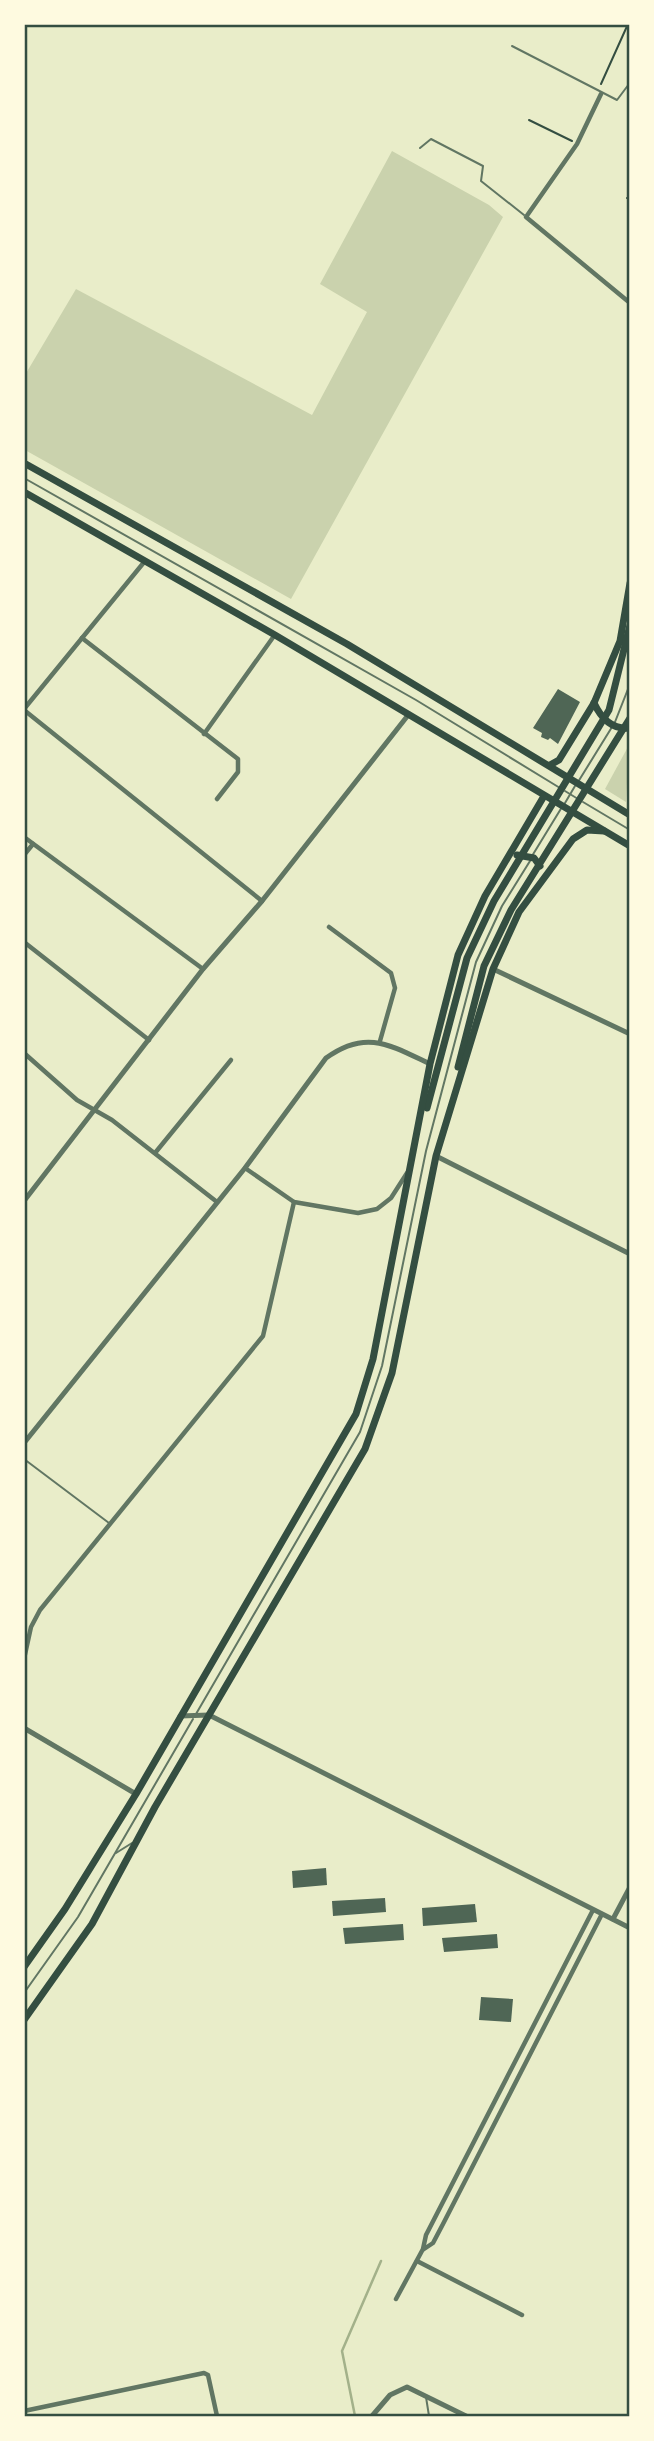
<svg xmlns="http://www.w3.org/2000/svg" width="654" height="2441" viewBox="0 0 654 2441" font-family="Montserrat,sans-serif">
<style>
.green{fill:#cad2ad}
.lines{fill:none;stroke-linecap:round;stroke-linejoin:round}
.stream{stroke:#a3b18a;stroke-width:2.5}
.building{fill:#4f6655}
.path{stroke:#344e41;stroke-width:2}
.service{stroke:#617663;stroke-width:2}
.minor{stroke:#617663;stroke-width:4.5}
.tertiary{stroke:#617663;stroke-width:5}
.primary{stroke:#344e41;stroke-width:7}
.neatline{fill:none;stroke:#344e41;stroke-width:2.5}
</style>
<rect width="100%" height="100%" fill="#e9edc9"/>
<g class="green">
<polygon points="392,151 489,205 503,217 291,599 25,450 25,375 76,289 312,415 367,312 320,284"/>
<polygon points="629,745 626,802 605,789"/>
</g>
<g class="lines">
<polyline class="stream" points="355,2416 342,2351 381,2261"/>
</g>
<g class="building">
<polygon points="558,689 580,702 558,744 550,738 548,740 541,737 542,733 533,728"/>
<polygon points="326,1868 327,1885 293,1888 292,1871"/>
<polygon points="385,1898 386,1912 333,1916 332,1901"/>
<polygon points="475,1904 477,1922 423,1926 422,1908"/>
<polygon points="403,1924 404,1940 345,1944 343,1928"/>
<polygon points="497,1934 498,1948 444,1952 442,1938"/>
<polygon points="481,1997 513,1999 511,2022 479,2020"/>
</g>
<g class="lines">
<g class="path">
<polyline points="601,84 628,24"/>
<polyline points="529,120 572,141"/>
<polyline points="627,198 630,199"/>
</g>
<g class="service">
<polyline points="512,46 617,100 629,84"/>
<polyline points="420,148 431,139 483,166 481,181 524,215"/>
<polyline points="24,478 416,700 560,788"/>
<polyline points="615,722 630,684"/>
<polyline points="578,782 612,727"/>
<polyline points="565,791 578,799"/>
<polyline points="583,802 630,830"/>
<polyline points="565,803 575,786"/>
<polyline points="532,856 562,807"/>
<polyline points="24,1459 109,1523"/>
<polyline points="196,1714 360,1432 382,1366 426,1151 476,962 502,906 530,861"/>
<polyline points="116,1853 132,1843"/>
<polyline points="24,1993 78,1917 193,1719"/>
<polyline points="426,2397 429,2416"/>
</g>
<g class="minor">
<polyline points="601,94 577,144 526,217 630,303"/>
<polyline points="82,638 238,759 238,772 217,799"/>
<polyline points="24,709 145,561"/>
<polyline points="24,710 262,901"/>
<polyline points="204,734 274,636"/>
<polyline points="24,837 203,969"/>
<polyline points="24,855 33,844"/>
<polyline points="329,927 391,973 395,988 380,1041"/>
<polyline points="24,942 149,1040"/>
<polyline points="24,1053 77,1100 112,1120 217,1202"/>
<polyline points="155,1153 231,1060"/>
<polyline points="245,1168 294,1202 358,1213 377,1209 391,1198 407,1173"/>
<polyline points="24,1659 31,1627 40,1610 263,1336 294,1202"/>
<polyline points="424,2249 433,2243 443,2224 602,1914"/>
<polyline points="417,2261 522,2315"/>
<polyline points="396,2299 423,2249 426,2235 593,1910"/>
<polyline points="24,2411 204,2373 208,2375 217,2416"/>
</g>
<g class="tertiary">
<polyline points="493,969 630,1034"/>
<polyline points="436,1156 630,1254"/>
<polyline points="24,1201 203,969 262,901 409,714"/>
<path d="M24 1443 245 1168 326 1058C366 1029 390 1045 430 1064"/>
<polyline points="180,1716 209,1715 630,1928"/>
<polyline points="24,1728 136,1794"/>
<polyline points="613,1919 630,1887"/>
<polyline points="372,2416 390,2395 407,2387 466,2416"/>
</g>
<g class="primary">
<polyline points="24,463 347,644 630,815"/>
<polyline points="24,492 275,635 630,846"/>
<path d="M594 703C601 718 612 730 630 728"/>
<polyline points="550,765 559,760 594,703 620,641 630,583"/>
<polyline points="517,855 534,858 540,866"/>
<polyline points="458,1067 484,966 511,910 630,718"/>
<polyline points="427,1108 467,958 494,901 609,710 630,625"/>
<polyline points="24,1967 65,1909 136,1794 356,1414 373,1359 430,1064 458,955 485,896 544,796"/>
<polyline points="24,2020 92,1924 155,1807 365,1449 392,1373 436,1156 493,969 519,912 573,839 587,830 604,831"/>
</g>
</g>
<rect width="654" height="2441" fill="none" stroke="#fefae0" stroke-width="52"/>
<rect x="26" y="26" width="602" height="2389" class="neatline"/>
</svg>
